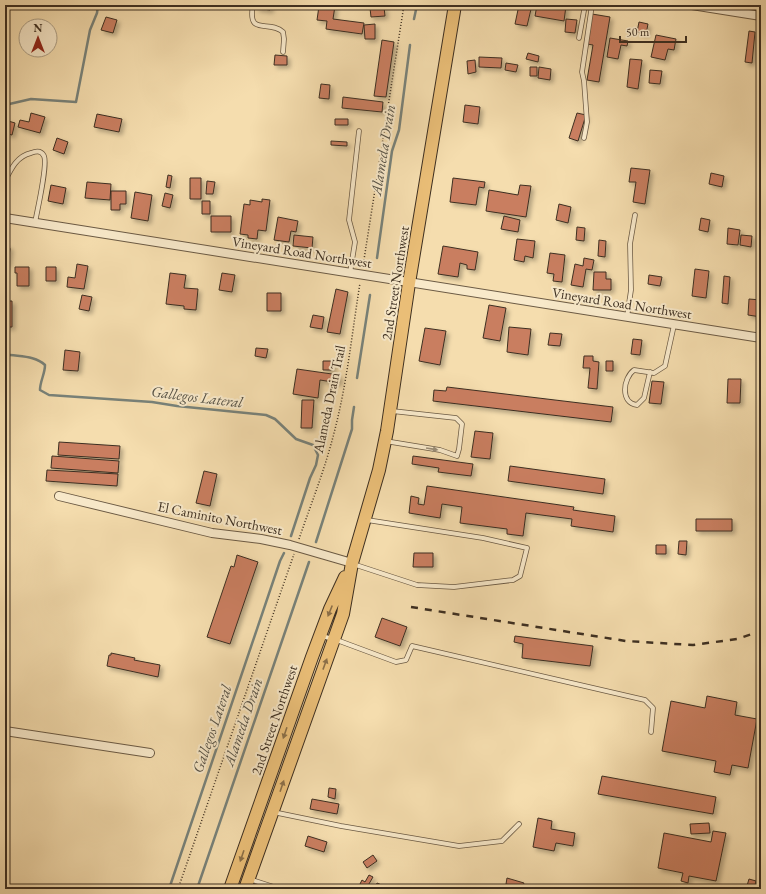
<svg xmlns="http://www.w3.org/2000/svg" width="766" height="894" viewBox="0 0 766 894" font-family="'EB Garamond',serif">
<style>
.lines{fill:none;stroke-linecap:round;stroke-linejoin:round}
.stream{stroke:#78827a;stroke-width:2.5}
.building{fill:#c97e61;stroke:#3d2f21;filter:url(#shadow)}
.lane-casing{stroke:#6b5a44;stroke-width:5.5}
.street-casing{stroke:#6b5a44;stroke-width:10}
.primary-casing{stroke:#3d2f21;stroke-width:14}
.path{stroke:#3d2f21;stroke-width:1.5;stroke-dasharray:1 2;stroke-linecap:butt}
.lane{stroke:#f8e9ca;stroke-width:4}
.street{stroke:#f8e9ca;stroke-width:8}
.primary{stroke:#eabe77;stroke-width:12}
.rail{stroke:#3d2f21;stroke-width:2.5;stroke-dasharray:7 7;stroke-linecap:butt}
.oneway{fill:#9a8c76}
.oneway2{fill:#8b6f48}
.labels{text-anchor:middle;stroke-width:4;stroke-linejoin:round;paint-order:stroke}
.street-label{font-size:14px;fill:#3d2f21;stroke:#f8e9ca}
.water-label{font-size:15px;font-style:italic;fill:#565246;stroke:#f8e9ca}
</style>
<defs>
<filter id="shadow"><feDropShadow dx="3" dy="3" stdDeviation="2" flood-color="#0004"/></filter>
</defs>
<rect width="100%" height="100%" fill="#f5ddae"/>
<filter id="stains"><feTurbulence type="fractalNoise" baseFrequency=".005" numOctaves="4"/><feColorMatrix values="0 0 0 0 .2 0 0 0 0 .09 0 0 0 0 .02 0 0 0 .5 -.17"/></filter>
<radialGradient id="worn" r=".72"><stop offset=".6" stop-color="#630" stop-opacity="0"/><stop offset="1" stop-color="#630" stop-opacity=".3"/></radialGradient>
<g class="lines">
<path class="stream" d="M414,19L417,5
M5,105L31,99L76,102L90,30L97,13L98,5
M377,258L392,151L399,130L410,45
M5,354C18,357 35,355 45,365C45,374 40,381 40,390L49,395L152,402L177,406L266,415L275,419L296,439L313,445L318,455L316,465L310,478L291,536
M357,378L370,295
M316,542L352,429V420L354,407
M169,889L280,561L284,553
M197,889L309,562"/>
</g>
<path class="building" d="M257,5H271L270,10L256,8Z
M519,5H532L527,26L515,24Z
M537,5L566,6L564,21L535,16Z
M319,6L329,8V6H335L333,19L364,23L362,34L326,29L327,21L317,20Z
M384,7L385,16L371,17L370,8Z
M592,14L610,17L599,82L587,80L593,45L587,44Z
M106,17L117,20L113,33L101,30Z
M566,19L577,20L575,33L565,32Z
M639,22L648,24L646,34L637,32Z
M375,24V39H365L364,25Z
M749,31L755,32L752,63L745,62Z
M656,35L676,39L674,50L668,49L665,60L651,57Z
M610,38L628,41L627,46L621,45L618,59L607,57Z
M382,40L394,42L386,97L374,96Z
M528,53L539,56L538,62L526,59Z
M275,55L287,56V65H274Z
M479,57L502,58L501,68L479,67Z
M630,59L642,60L638,89L627,87Z
M475,60L476,72L468,74L467,61Z
M506,63L518,65L516,72L505,70Z
M530,67H537V76H530Z
M539,67L551,69L550,80L538,78Z
M650,70L662,71L660,84L649,83Z
M321,84L330,85L329,99L319,98Z
M343,97L383,102L382,112L342,108Z
M465,105L480,107L478,124L463,122Z
M31,113L45,117L40,133L18,127L20,120L29,122Z
M577,113L586,115L578,141L569,138Z
M97,114L122,119L119,132L94,127Z
M335,119H348V125H335Z
M5,120L15,123L12,135L5,133Z
M57,138L68,142L64,154L53,150Z
M331,141L347,142V146L331,145Z
M631,168L650,170L645,204L633,202L636,182H629Z
M711,173L724,176L722,187L709,184Z
M168,175L172,176L170,188L166,187Z
M190,178H201V199H190Z
M453,178L485,182L484,188L479,187L476,205L450,202Z
M207,181L215,182L213,194H206Z
M87,182L111,184L110,200L85,198Z
M51,185L66,188L63,204L48,201Z
M520,185L531,186L526,217L486,211L489,190L518,195Z
M111,191H126V204H120V210H111Z
M135,192L152,195L148,221L131,218Z
M165,193L173,195L170,208L162,206Z
M262,199L270,200L266,231L258,230L257,239L248,238V235L240,234L244,204L250,205V200L262,202Z
M202,201H210V214H202Z
M559,204L571,207L568,223L556,220Z
M211,216H231V232H211Z
M504,216L520,220L518,232L501,229Z
M278,217L298,221L296,232L291,231L289,242L274,240Z
M701,218L710,220L708,232L699,230Z
M577,227L585,228L584,241L576,240Z
M728,228L740,230L738,245L727,244Z
M294,235L313,237L312,248L293,246Z
M741,235L752,236L751,247L740,245Z
M517,239L535,241L533,258L525,256L524,262L514,260Z
M599,240L606,241L605,257L598,256Z
M5,246H9L10,249L8,264L6,263L5,271Z
M443,246L478,252L475,270L467,269V265L460,263L458,277L438,274Z
M550,253L565,255L562,282L553,281L554,274L547,273Z
M584,258L594,260L592,270L586,269L583,287L571,285L575,264L583,266Z
M77,264L88,266L84,289L67,287L68,277L75,278Z
M15,267H29V286H17V273H15Z
M46,267H56V281H46Z
M695,269L709,271L706,298L692,296Z
M594,272H606V279H611V290H593Z
M170,273L186,275L184,288L198,289L196,310L184,309V306L166,304Z
M222,273L235,275L232,292L219,290Z
M649,275L662,277L660,286L648,284Z
M724,276L730,277L728,304L722,303Z
M336,289L348,292L340,334L327,332Z
M267,293H281V311H267Z
M82,295L92,297L89,311L79,309Z
M749,299L761,300V317L748,315Z
M5,301H12V327H5Z
M489,305L506,308L500,341L483,338Z
M313,315L324,317L322,329L310,327Z
M509,327L531,329L528,355L507,352Z
M425,328L446,331L440,365L419,361Z
M550,333L562,334L560,346L548,345Z
M633,339L642,340L640,355L631,354Z
M256,348L268,349L266,358L255,356Z
M65,350L80,352L78,371L63,370Z
M584,356H593V361L599,362L597,389L588,388L590,368H583Z
M323,361H333V370H323Z
M606,361H613V371H606Z
M297,369L339,375V383L320,380L318,398L293,394Z
M728,379H741L740,403H727Z
M652,381L664,382L661,404L649,403Z
M447,387L613,407L611,422L433,401L434,390L446,391Z
M302,400H314L312,428H301Z
M475,431L493,433L490,459L471,457Z
M59,442L120,446L119,459L58,455Z
M52,456L119,461L118,473L51,468Z
M413,456L473,464L471,476L438,472L439,468L412,464Z
M510,466L605,479L603,494L508,481Z
M47,470L118,474L117,486L46,481Z
M204,471L217,474L210,506L196,503Z
M427,486L574,507L573,510L615,516L613,532L571,526L572,519L526,513L523,536L507,534V529L460,523L462,507L442,504L440,518L409,513L411,496L419,498L418,504L424,505Z
M696,519H732V531H696Z
M679,541H687L686,555L678,554Z
M656,545H666V554H656Z
M414,553H433V567H413Z
M237,555L258,562L230,644L207,637L231,566L234,567Z
M382,618L407,627L400,646L375,637Z
M515,636L593,646L590,666L522,658L523,644L514,642Z
M111,653L135,658L134,660L160,665L158,677L107,666L109,655H111Z
M707,696L737,702L735,715L757,719L748,768L732,765L730,775L714,772L716,761L662,751L671,701L705,708Z
M602,776L716,797L713,814L598,794Z
M329,788L336,789L335,799L328,797Z
M312,799L339,804L337,814L310,809Z
M538,818L552,821L551,829L575,833L573,846L556,843L554,851L533,847Z
M709,823L710,833L691,834L690,824Z
M713,831L726,833L716,881L689,876L688,883L681,881L683,873L658,868L664,833L711,842Z
M308,836L327,842L324,852L305,846Z
M373,855L377,861L367,868L363,862Z
M369,875L373,877L366,889L359,886L362,880L365,882Z
M507,878L524,883L522,888L506,884Z
M749,879L756,881L754,889H746Z
M377,883L391,889L375,888Z
M647,885L669,889H646Z"/>
<g class="lines">
<g class="lane-casing">
<path id="lane" d="M253,5C247,37 269,19 283,32L284,39L283,52
M579,38L585,5
M584,138L587,122L584,81L582,72L592,5
M5,181C11,169 17,156 31,153C36,151 41,150 44,156C48,165 37,211 35,223
M350,273L355,242L349,220L359,131
M627,317L631,290L630,244L635,215
M650,372L644,398L637,405C620,403 623,378 634,370L654,373L665,366L674,325
M385,441L440,450L457,456L459,449L462,424L456,418L392,411
M353,564L417,585L454,587L513,580L520,576L527,548L483,538L367,520
M321,636L334,639L396,662L406,660L412,646L645,700L653,708L651,732
M273,812L341,826L459,846L502,841L519,824
M249,879L280,889"/>
</g>
<g class="street-casing">
<path id="street" d="M692,5L761,16
M5,218L761,338
M59,496L212,533L261,539L290,545L352,563
M5,731L150,753"/>
</g>
<g class="primary-casing">
<path id="primary" d="M230,889L312,657L330,609L345,577
M245,889L343,614L352,563L379,470L387,431L409,283L455,5"/>
</g>
<path class="path" d="M363,266L404,5
M299,539C311,504 325,469 334,433C347,384 352,333 360,283
M178,889L294,554"/>
<use href="#lane" class="lane"/>
<use href="#street" class="street"/>
<use href="#primary" class="primary"/>
<path class="rail" d="M411,607L626,641L693,645L737,639L761,631"/>
</g>
<defs><path id="oneway-solid" d="M-6-.8H1V-3.2L6.5 0L1 3.2V.8H-6Z"/></defs>
<use class="oneway" href="#oneway-solid" transform="translate(432 449) rotate(9)"/>
<g class="oneway2">
<use href="#oneway-solid" transform="translate(330 611) rotate(112)"/>
<use href="#oneway-solid" transform="translate(325 664) rotate(-70)"/>
<use href="#oneway-solid" transform="translate(285 733) rotate(109)"/>
<use href="#oneway-solid" transform="translate(282 786) rotate(-71)"/>
<use href="#oneway-solid" transform="translate(242 856) rotate(109)"/>
</g>
<g class="labels">
<g class="street-label">
<text transform="translate(302 252) rotate(9)" y="5">Vineyard Road Northwest</text>
<text transform="translate(395 283) rotate(-81)" y="5">2nd Street Northwest</text>
<text transform="translate(622 303) rotate(9)" y="5">Vineyard Road Northwest</text>
<text transform="translate(329 399) rotate(-78)" y="5">Alameda Drain Trail</text>
<text transform="translate(220 518) rotate(11)" y="5">El Caminito Northwest</text>
<text transform="translate(274 720) rotate(-71)" y="5">2nd Street Northwest</text>
</g>
<g class="water-label">
<text transform="translate(383 150) rotate(-81)" y="5">Alameda Drain</text>
<text transform="translate(197 397) rotate(7)" y="5">Gallegos Lateral</text>
<text transform="translate(243 722) rotate(-71)" y="5">Alameda Drain</text>
<text transform="translate(212 729) rotate(-71)" y="5">Gallegos Lateral</text>
</g>
</g>
<rect width="766" height="894" fill="none" stroke="#f5ddae" stroke-width="20"/>
<rect x="6" y="6" width="754" height="882" fill="none" stroke="#3d2f21" stroke-width="2"/>
<rect x="10" y="10" width="746" height="874" fill="none" stroke="#3d2f21"/>
<g transform="translate(38 38)"><circle r="19" fill="#f8e9ca" stroke="#ad9f86"/>
<path d="M0-3L7 15L0 10L-7 15Z" fill="#8f2418"/>
<text y="-6" font-size="11" font-weight="bold" text-anchor="middle" fill="#3d2f21">N</text>
</g>
<path d="M620 36v6h66v-6" fill="none" stroke="#3d2f21" stroke-width="2"/>
<text x="626" y="36" font-size="12" fill="#3d2f21" stroke="#f8e9ca" stroke-width="3" paint-order="stroke">50 m</text>
<rect width="100%" height="100%" filter="url(#stains)"/>
<rect width="100%" height="100%" fill="url(#worn)"/>
</svg>
